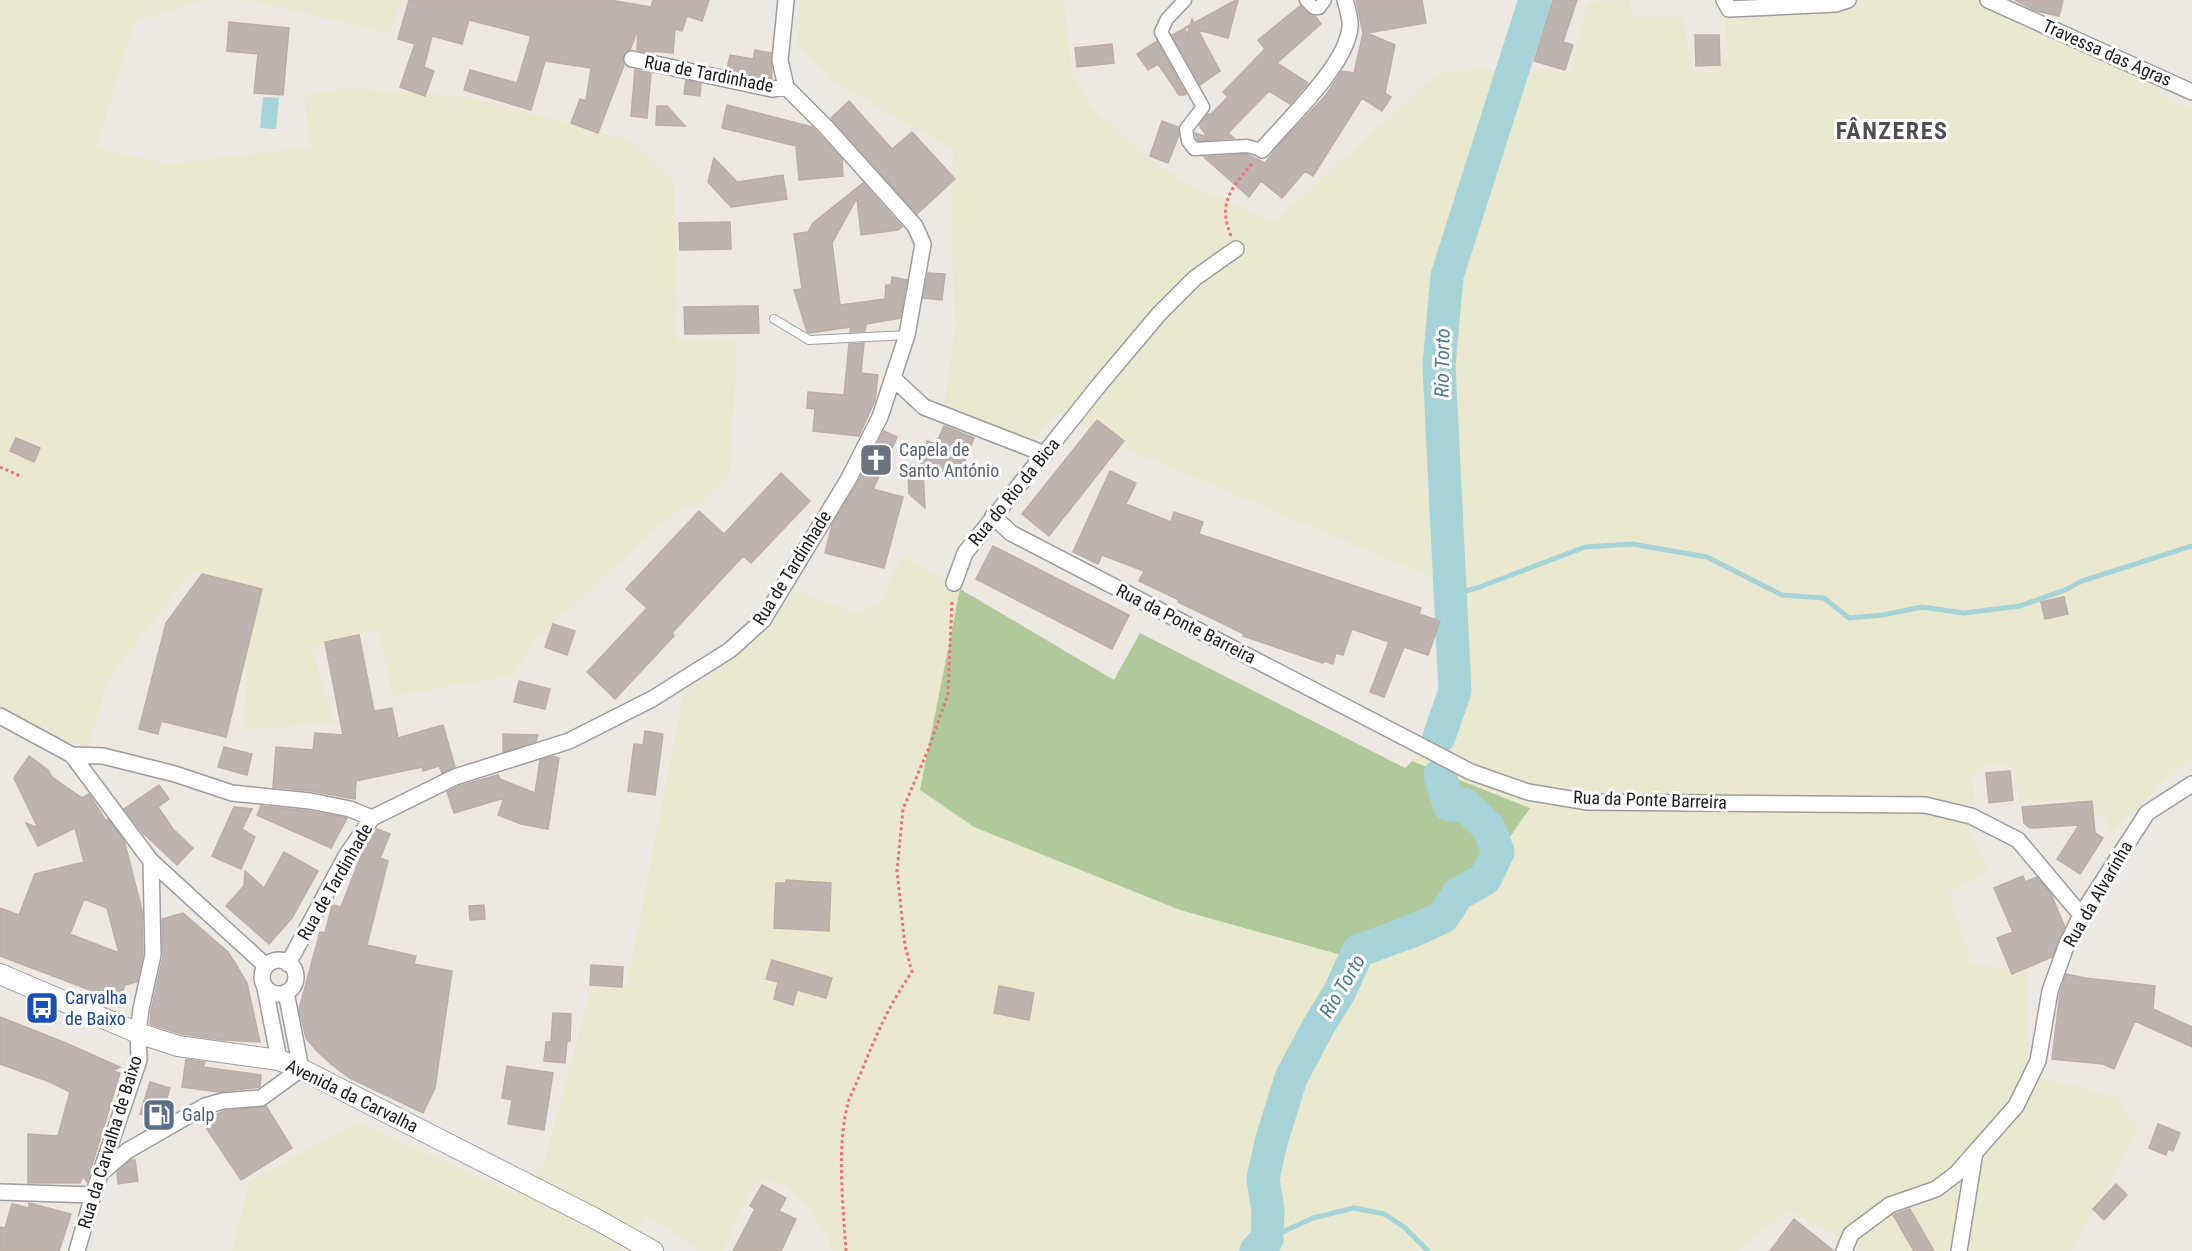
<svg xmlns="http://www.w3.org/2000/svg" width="2192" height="1251" viewBox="0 0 2192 1251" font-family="'Roboto Condensed',sans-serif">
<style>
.farmland{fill:#eae8cf}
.forest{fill:#afc99a}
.water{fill:#a6d3d7}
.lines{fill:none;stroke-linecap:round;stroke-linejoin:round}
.stream{stroke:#a6d3d7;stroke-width:5}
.river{stroke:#a6d3d7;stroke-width:33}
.building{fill:#bdb3af;stroke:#bdada6;stroke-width:1.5;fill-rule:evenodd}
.service-casing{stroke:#9d9d9d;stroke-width:10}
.pedestrian-casing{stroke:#9d9d9d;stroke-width:15}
.minor-casing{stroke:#9d9d9d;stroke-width:18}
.tertiary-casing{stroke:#9d9d9d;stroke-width:22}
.path{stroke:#ee7277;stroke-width:3;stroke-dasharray:3 3;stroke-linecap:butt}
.service{stroke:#fff;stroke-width:8}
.pedestrian{stroke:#fff;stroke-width:12}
.minor{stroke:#fff;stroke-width:15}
.tertiary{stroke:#fff;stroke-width:20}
.labels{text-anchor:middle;stroke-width:6;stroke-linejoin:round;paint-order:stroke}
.street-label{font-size:18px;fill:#1c1c1c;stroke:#fff}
.worship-label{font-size:18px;fill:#5b616d;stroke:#fff;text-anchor:start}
.transit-label{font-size:18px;fill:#164399;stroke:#fff;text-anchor:start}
.service-label{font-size:18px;fill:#4e5e75;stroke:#fff;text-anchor:start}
.water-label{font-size:20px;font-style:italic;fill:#4b7a94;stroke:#fff}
.district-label{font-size:24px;font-weight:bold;letter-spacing:1.5px;fill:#4f4f4f;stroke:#fff}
</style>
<rect width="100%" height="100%" fill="#ede8e2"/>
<path class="farmland" d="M0,0H204L135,21L96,148L167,164L310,147L304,96L349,88L468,97L630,140L674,182L677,342L737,341L730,475L701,503L675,512L535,640L513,675L393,696L378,629L312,648L334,723L245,729L246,661L252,587L192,571L108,679L88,749L19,717L0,706Z
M249,0H402L390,33Z
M800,0H1064L1072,74L1090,105L1146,157L1185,183L1274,222L1440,71L1509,70L1539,73L1540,68L1570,74L1587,2L1630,0L1631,17H1682L1693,72L1712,70L1728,57L1723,0H1982L2151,81L2169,102L2192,109V759L2178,768L2111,834L2104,813L2098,817L2068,799L2019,802L2015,770L2005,764L1983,766L1972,776L1975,802L1969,801L1970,835L1989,872L1948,893L1972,964L2028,972V1074L2116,1097L2139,1129L2071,1251H1857L1843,1238L1788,1210L1737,1251H832L829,1240L809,1209L785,1186L767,1180L754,1183L723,1251H699L647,1214L617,1251H232L249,1182L358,1122L515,1194L543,1166L591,989L627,985L683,696L768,628L797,590L855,614L880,602L902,555L960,589L921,790L974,827L1180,910L1345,955L1348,949L1394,939L1494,860L1530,809L1412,761L1453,719L1460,698L1462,679L1457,588L1113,443L1059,412L1028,446L943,413L955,329L951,198L954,150L829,79L797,43Z"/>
<path class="forest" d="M960,589L1114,680L1140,633L1405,768L1412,761L1530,808L1494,860L1394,939L1349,949L1345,956L1180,910L974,827L920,790Z"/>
<path class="water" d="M263,97L279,98L276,129L260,128Z"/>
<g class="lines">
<path class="stream" d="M1450,595L1477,588L1585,547L1632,544L1707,557L1782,595L1824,598L1849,618L1883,615L1922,607L1964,613L2020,606L2065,590L2082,581L2192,546
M1267,1239L1313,1218L1354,1208L1384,1214L1404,1227L1428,1251"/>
<path class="river" d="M1439,737L1455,691L1439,365L1447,276L1535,0
M1256,1251L1267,1239L1268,1210L1263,1179L1271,1142L1291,1078L1318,1027L1340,991L1358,951L1415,930L1443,917L1458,894L1485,879L1498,852L1489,828L1464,804L1449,805L1440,775"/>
</g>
<path class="building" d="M409,0H609L651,7L653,0H709L702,21L687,16L682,31L675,29L673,53L653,51V54L637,50L638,29L630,50L623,56L624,65L598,133L571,123L580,99L586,101L591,68L545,61L531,110L464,90L470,70L517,83L531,36L469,20L462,44L432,36L424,67L434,71L425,96L400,87L415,44L398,39Z
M1236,0H1238L1228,38L1198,30L1220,71L1200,85L1172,35L1185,28L1187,36L1189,28L1186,27L1190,25L1192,19L1194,23Z
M1356,0H1422L1426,23L1367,33L1395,45L1385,93L1391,97L1382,111L1362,98L1313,176L1305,171L1282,198L1261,181L1249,197L1204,157L1246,154L1265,163L1280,144L1326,95L1342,71L1354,73L1363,33Z
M1553,0H1577L1563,42L1573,45L1565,70L1534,61Z
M2015,0H2063L2059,16L2036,11Z
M1300,6L1309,14L1315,16L1321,24L1277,63L1308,83L1290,104L1269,91L1228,133L1234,138L1198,141L1195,133L1207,137L1199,125L1208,114H1211L1228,97L1223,92L1265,49L1258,40Z
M229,22L289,28L283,95L254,93L258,54L227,51Z
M1695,35H1719L1720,65L1696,66Z
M1157,41L1186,94L1185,95H1179L1158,64L1148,70L1137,54Z
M1112,44L1114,63L1077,67L1075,48Z
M755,50L771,53L772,79L727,69L730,55L753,59Z
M635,70L651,73L647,118L631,116Z
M686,80L701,84L700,96L684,94Z
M849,101L892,149L912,132L955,179L917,214L831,118Z
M727,105L812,127L842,159L843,176L799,180L796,146L722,128Z
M657,106H667L685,126L656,125Z
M1162,121L1178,127L1179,135L1168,163L1150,156Z
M714,158L737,182L783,175L787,199L731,207L708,182Z
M863,183L902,227L898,230L861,235L857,198L832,243L840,305L885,299L886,285H891L892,277L907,280L900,318L866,324L865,331L850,332L851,327L810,333L807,332L794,290L802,289L794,234L808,232L813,223Z
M730,222L731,249L680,250L679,223Z
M928,273L945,274L942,300L923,298Z
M758,306L759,333L685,334L684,307Z
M864,343L861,373L878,375L875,400L859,436L813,431L815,409L807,408L808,392L844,395L849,344Z
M1097,420L1124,441L1049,536L1022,514Z
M944,426L974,438L958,478L919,462L927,441L936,444Z
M884,431L897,437L873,489L903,497L884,568L825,553L832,525L857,484Z
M16,438L40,448L34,462L10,451Z
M923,470L925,508L909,494L908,471Z
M1110,471L1136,483L1126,504L1171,522L1174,512L1203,522L1199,534L1421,608L1419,614L1440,621L1428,655L1404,647L1384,697L1370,692L1389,642L1352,629L1343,655L1336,653L1333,664L1324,661L1323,663L1243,636L1244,634L1178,602L1179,600L1139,581L1144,571L1102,555L1098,564L1073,552Z
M781,473L810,501L751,563L743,556L672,633L674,636L615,699L587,672L647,608L626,589L699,511L724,534Z
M993,546L1129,615L1112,649L976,579Z
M202,574L262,589L226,737L161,721L158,734L139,729L166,623Z
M2064,597L2068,614L2045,619L2041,602Z
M553,624L575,631L567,655L545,647Z
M359,635L374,711L392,708L398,738L443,725L455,767L442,773L439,766L423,771L422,767L356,781L355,799L311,791L273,787L276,747L313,750L315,733L343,735L325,642Z
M519,681L550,689L545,709L514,702Z
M645,731L663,734L655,795L628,791L634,744L643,745Z
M503,734L538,735L536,741L503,752Z
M224,747L252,754L247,775L218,767Z
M29,756L48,770L52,777L82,798L89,794L106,821L108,819L124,840L142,910L143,954L137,982L125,985L119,1001L0,956V908L19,915L35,874L84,862L75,828L38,846L26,823L38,828L14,778ZM84,899L107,908L119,953L70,934Z
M553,756L559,758L548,829L521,824L498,815L504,798L454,813L447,792L459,786L498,775L500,779L535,793L540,760Z
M2010,771L2013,800L1989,803L1986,773Z
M159,785L169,799L158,807L173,829L193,848L177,865L143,833L124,809Z
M2092,801L2095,833L2103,838L2080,874L2057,859L2079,825L2030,828L2024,823L2022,807Z
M261,806L309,811L347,818L331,848L257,815Z
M234,807L252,809L242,829L255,837L241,869L212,856Z
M377,829L390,834L380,858L388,861L367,945L416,956L414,964L452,971L435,1088L423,1113L350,1078L332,1065L316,1050L306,1038L299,1009L320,932L325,933L332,905L341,907L365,845Z
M284,852L318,871L292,918L269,944L226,906L244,886L245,871L264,888Z
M2023,876L2025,882L2037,877L2051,894L2065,927L2052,957L2012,974L1997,938L2013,932L1994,888Z
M786,880L831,883L829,931L774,928L776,883H786Z
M484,905L485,919L470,920L469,906Z
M183,913L228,952L235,963L247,983L260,1042L222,1040L181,1034L150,1024L151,1011L163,957L162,919Z
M772,960L832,978L826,998L797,990L793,1005L774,999L778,982L766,979Z
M591,965L623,967L622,987L590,985Z
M2066,974L2085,978L2155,986L2153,1009L2192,1027V1047L2135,1021L2114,1069L2103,1064L2052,1059L2060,993Z
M999,986L1034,993L1029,1020L994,1013Z
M553,1013L571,1014L570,1041H567L565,1063L544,1061L546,1042H551Z
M0,1017L66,1043L120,1067L113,1071L120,1073L87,1182L83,1176L80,1183H28V1134L58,1136L70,1092L50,1082L0,1064Z
M186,1059L205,1062L203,1067L261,1075L260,1087L219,1092L182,1087Z
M507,1066L553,1073L544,1130L508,1124L512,1100L502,1098Z
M150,1082L170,1088L160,1121L140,1114Z
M266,1106L292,1148L241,1180L201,1120L225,1111Z
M2158,1124L2180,1133L2173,1151L2168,1149L2166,1155L2149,1148Z
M131,1160H135L138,1181L118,1184L117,1172Z
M2116,1184L2127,1195L2104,1220L2093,1209Z
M762,1185L786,1198L779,1211L796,1219L781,1251H733L755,1209L750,1206Z
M29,1203L71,1214L59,1251H0V1227L5,1228L12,1204L29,1208Z
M1910,1209L1934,1251H1914L1893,1215Z
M1794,1219L1834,1251H1770Z"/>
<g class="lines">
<g class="service-casing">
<path id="service" d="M774,319L809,340L907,335"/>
</g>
<g class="pedestrian-casing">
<path id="pedestrian" d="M1185,0L1167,19L1161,32L1203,107L1186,129L1188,141L1194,149L1247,146L1262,150
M1306,0L1314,8H1319L1325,0"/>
</g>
<g class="minor-casing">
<path id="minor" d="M1724,0L1729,9L1836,4L1848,0
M1988,0L2192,92
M632,59L772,89L786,87
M1262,150C1287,120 1347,65 1350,27C1351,19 1347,8 1345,0
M894,379L924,407L1045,454
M993,516L1011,533L1471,772L1528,792L1588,802L1925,805L1971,816L2018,840L2081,915
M954,583L965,553L1100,384L1159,314L1195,278L1236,249
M0,716L72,755L151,861L266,966
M72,755L103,756L175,774L232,793L310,801L350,809L372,818
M262 977a17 17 0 1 1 34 0a17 17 0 1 1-34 0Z
M288,964L346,856L372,818L455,777L569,741L652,699L730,650L763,620L848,480L880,417L907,335L923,244L915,226L826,127L786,87L780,60L786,0
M265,988L279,1060
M101,1173L127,1151L205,1106L223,1101L261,1098L301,1069L286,992
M0,1192L93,1195
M77,1251L93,1195L139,1060L138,1033L141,1009L153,955L151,861
M1844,1251L1851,1234L1890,1205L1936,1189L1956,1174L2016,1106L2038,1061L2050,991L2065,949L2081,915L2147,813L2192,784
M1959,1251L1975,1152"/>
</g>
<g class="tertiary-casing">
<path id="tertiary" d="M0,974L138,1033L178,1046L279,1060L301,1069L596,1219L653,1251"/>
</g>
<path class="path" d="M1231,236C1217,201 1232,189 1253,162
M0,467L20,476
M846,1251C843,1206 836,1142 849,1100C853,1090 858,1080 862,1070C877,1033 889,1005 912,972L905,946L897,871L903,809L928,750L948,694L952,600"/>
<use href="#service" class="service"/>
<use href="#pedestrian" class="pedestrian"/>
<use href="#minor" class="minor"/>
<use href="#tertiary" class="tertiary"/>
</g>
<defs>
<g id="church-square" transform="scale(1.725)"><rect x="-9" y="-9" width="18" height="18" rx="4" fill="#6b7280" stroke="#fff"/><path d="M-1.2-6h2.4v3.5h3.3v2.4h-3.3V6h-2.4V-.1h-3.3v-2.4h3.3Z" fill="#fff"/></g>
<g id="bus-square" transform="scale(1.725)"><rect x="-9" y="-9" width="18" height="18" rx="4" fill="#1a4fb4" stroke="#fff"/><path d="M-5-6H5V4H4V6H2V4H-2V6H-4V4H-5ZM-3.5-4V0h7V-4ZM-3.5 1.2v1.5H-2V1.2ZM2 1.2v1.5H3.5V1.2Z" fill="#fff"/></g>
<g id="fuel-square" transform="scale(1.725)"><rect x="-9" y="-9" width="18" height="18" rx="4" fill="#5c6f8a" stroke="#fff"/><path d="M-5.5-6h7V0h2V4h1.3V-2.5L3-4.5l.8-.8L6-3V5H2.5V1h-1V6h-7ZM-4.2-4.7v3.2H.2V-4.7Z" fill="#fff"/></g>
</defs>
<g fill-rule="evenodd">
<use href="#church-square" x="876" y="460"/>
<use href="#bus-square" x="42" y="1008"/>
<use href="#fuel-square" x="159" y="1115"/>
</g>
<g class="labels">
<g class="street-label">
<text transform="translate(2107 53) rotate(24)" y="6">Travessa das Agras</text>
<text transform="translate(709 74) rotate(11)" y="6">Rua de Tardinhade</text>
<text transform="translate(1014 492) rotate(-51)" y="6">Rua do Rio da Bica</text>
<text transform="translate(792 568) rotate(-58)" y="6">Rua de Tardinhade</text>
<text transform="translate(1186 624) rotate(27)" y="6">Rua da Ponte Barreira</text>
<text transform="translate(1650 800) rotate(2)" y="6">Rua da Ponte Barreira</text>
<text transform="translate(335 882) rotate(-60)" y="6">Rua de Tardinhade</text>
<text transform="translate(2098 894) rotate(-60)" y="6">Rua da Alvarinha</text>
<text transform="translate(352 1096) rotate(26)" y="6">Avenida da Carvalha</text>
<text transform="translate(110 1142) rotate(-73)" y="6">Rua da Carvalha de Baixo</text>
</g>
<g class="worship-label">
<text x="899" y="456">Capela de<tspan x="899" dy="21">Santo António</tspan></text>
</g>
<g class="transit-label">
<text x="65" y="1004">Carvalha<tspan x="65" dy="21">de Baixo</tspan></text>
</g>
<g class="service-label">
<text x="182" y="1121">Galp</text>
</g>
<g class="water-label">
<text transform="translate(1442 363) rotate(-89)" y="7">Rio Torto</text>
<text transform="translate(1342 986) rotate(-59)" y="7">Rio Torto</text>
</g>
<g class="district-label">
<text x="1892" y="139">FÂNZERES</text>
</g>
</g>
</svg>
